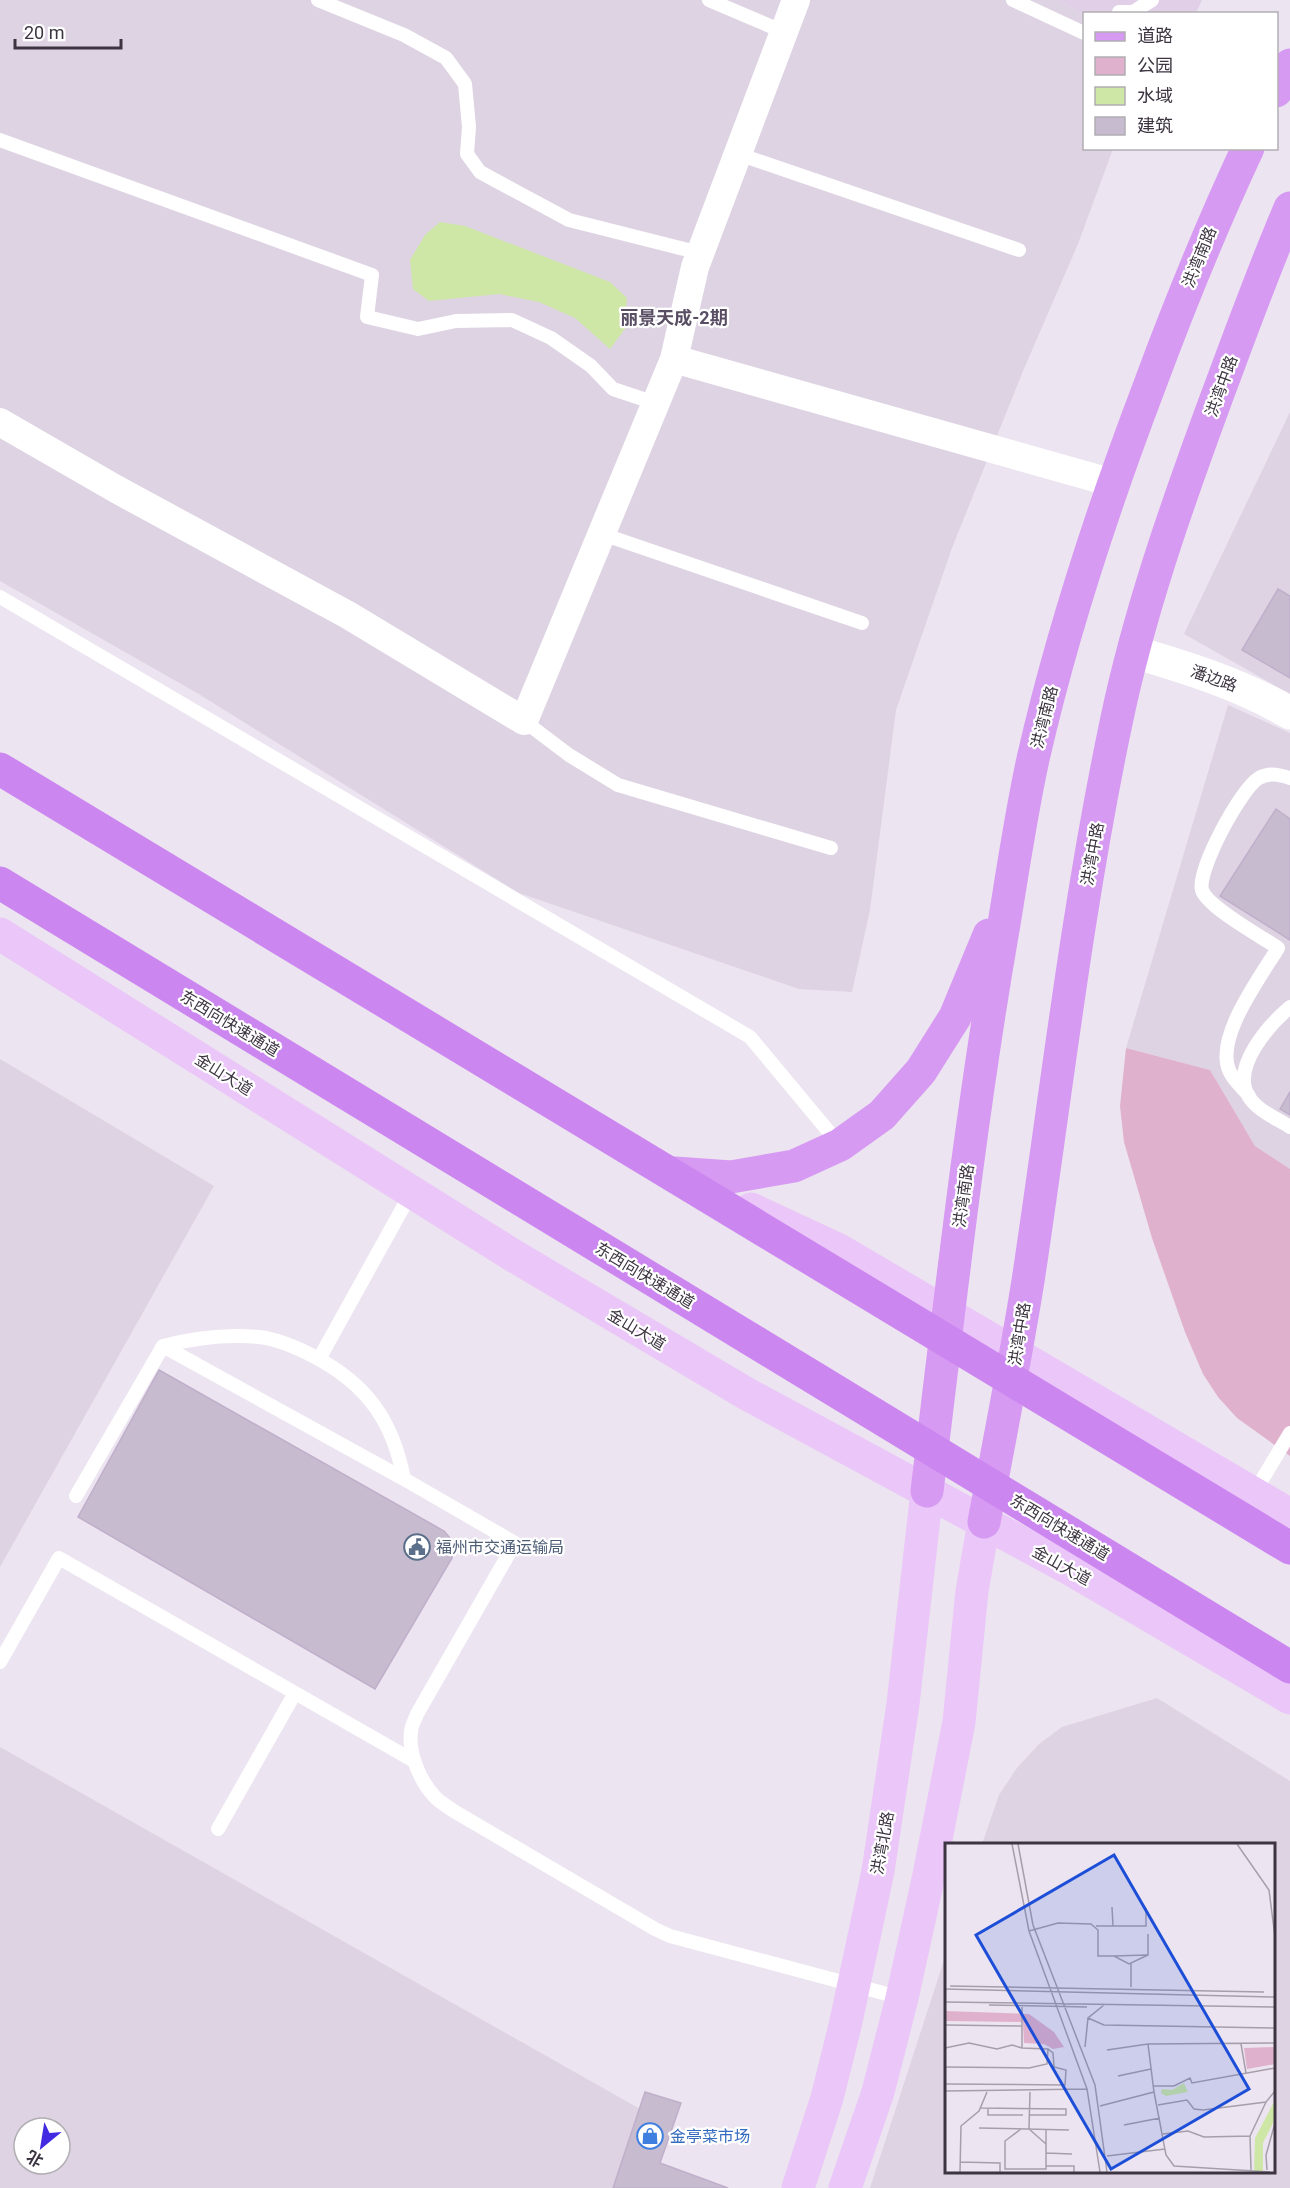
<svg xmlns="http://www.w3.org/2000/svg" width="1290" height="2188" viewBox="0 0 1290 2188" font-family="Roboto,'Noto Sans SC',sans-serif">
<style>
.residential{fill:#ded3e3;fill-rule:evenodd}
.education{fill:#e0cfe7}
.green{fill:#e0b1cc}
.water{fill:#cee7a6}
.building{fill:#c7bbd0;stroke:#bfafca;stroke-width:1.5}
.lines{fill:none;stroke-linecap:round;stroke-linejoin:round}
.service{stroke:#fff;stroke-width:14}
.minor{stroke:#fff;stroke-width:28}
.tertiary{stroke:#fff;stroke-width:33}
.secondary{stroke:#ebc6f8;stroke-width:33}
.primary{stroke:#d79af2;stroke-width:33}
.trunk{stroke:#cc86f0;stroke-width:33}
.labels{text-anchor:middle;stroke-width:4.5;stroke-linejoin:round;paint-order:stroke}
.street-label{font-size:16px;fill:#3c3541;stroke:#fff}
.service-label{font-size:16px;fill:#4e5e75;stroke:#fff;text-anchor:start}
.shop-label{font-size:16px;fill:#366cbe;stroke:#fff;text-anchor:start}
.neighbourhood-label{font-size:18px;font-weight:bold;fill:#594d63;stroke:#fff}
.inset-road{fill:none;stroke:#a69eaa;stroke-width:1.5}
.view{fill:#1d4ed8;fill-opacity:0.15;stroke:#1d4ed8;stroke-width:3}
.inset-edge{fill:none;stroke:#3c3541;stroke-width:3}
</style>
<rect width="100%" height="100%" fill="#ece4f0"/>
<path class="residential" d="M0,0H1058L1084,15V148L1113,149L1078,244L1023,371L952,548L896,710L870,910L852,992L799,989L519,893L197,693L0,581Z
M1290,412V694L1184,634Z
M1228,705L1290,733V1169L1255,1146L1210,1070L1126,1048Z
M0,1059L214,1186L0,1567Z
M1157,1698L1290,1781V2188H870L946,1954V2172H1274V1844H982L999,1795L1017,1768L1039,1744L1062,1727Z
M0,1747L640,2109L613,2188H0ZM24,2128H60V2164H24Z"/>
<path class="education" d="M1058,0H1202L1196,13L1084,15Z"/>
<path class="green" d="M1126,1048L1210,1070L1255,1146L1290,1169V1456L1237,1418L1218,1397L1203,1374L1185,1332L1152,1238L1124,1142L1120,1106Z"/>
<path class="water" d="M440,222L465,226L610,282L627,298L625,316L630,322L610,349L575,318L539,302L499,294L429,301L413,289L410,260L425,235Z"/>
<path class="building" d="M1278,589L1290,596V678L1242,650Z
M1276,809L1290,819V940L1220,896Z
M1290,1092V1115L1280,1109Z
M159,1370L444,1531L451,1539L453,1548L452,1558L375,1689L78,1517Z
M645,2092L681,2103L660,2163L728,2188H613Z"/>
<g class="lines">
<path class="service" d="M318,0L404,35L446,58L465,84L469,127L467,154L480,172L569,220L700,253
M709,0L784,32
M1013,0L1084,33
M1119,12H1133L1152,0
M0,140L372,275L367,317L418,329L456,321L512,320L551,338L591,366L613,389L655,403
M738,154L1019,250
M602,534L862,623
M0,597L750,1037L839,1144
M524,721L569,755L618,785L831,848
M1290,1007C1269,1025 1230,1068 1249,1097C1258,1111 1276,1118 1290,1127
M1249,1096C1243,1088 1232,1079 1229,1070C1215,1037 1261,976 1278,948C1262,937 1207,907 1202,890C1197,870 1241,788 1259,778C1269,772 1280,775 1290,778
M163,1346L404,1479
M319,1359L411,1193
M1254,1493L1290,1433
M76,1496L163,1346C194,1338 227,1334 259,1337C279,1339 298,1348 315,1357C368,1385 393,1422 404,1479L515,1543L417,1714C415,1720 411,1726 411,1732C408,1754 421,1783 436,1798C441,1803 447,1806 452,1810L655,1929L670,1936L902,1998
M0,1662L59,1558L414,1761
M218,1829L295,1693"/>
<path class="minor" d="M796,0L695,267L674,359L1113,483
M0,422L116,489L348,615L524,721L674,359"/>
<path class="tertiary" d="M1134,652C1188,668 1240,684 1290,713"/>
<path class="secondary" d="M0,934L514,1256L747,1394L1072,1570L1290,1698
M751,1209L839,1250L1290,1515
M798,2188L827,2098L845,2026L878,1871L903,1704L927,1491
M845,2188L878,2092L902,1998L929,1875L959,1722L972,1591L984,1522"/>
<path class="primary" d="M1276,91L1290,65
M675,1173L731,1177L794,1166L840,1145L882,1115L921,1071L955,1017L989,935
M927,1491C950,1302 971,1112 1004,924C1013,869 1021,814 1033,759C1062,632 1103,508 1149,387C1179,306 1211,227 1248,148
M984,1522C999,1442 1015,1362 1028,1281C1056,1095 1077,908 1116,723C1139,612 1177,505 1216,399C1240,335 1263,271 1290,208"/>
<path class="trunk" d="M0,769L1290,1548
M0,883L1290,1667"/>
</g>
<defs>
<g id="civic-ring" transform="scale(1.35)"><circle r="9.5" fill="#fff" stroke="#5c6f8a" stroke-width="1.5"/><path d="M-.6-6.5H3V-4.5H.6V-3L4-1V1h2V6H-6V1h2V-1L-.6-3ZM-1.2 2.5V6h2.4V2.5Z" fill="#5c6f8a"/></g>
<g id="shop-ring" transform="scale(1.35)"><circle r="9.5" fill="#fff" stroke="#3f7fe0" stroke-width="1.5"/><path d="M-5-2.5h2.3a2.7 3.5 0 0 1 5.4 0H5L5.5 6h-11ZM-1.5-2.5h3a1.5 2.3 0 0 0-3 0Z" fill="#3f7fe0"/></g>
</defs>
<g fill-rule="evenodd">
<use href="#civic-ring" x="417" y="1547"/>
<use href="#shop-ring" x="650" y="2136"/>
</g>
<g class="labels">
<g class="street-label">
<text transform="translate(1199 257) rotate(-68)" y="6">洪湾南路</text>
<text transform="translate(1221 386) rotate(-70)" y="6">洪湾中路</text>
<text transform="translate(1214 678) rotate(20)" y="6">潘边路</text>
<text transform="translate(1044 717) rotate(-76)" y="6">洪湾南路</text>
<text transform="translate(1092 854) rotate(-80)" y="6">洪湾中路</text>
<text transform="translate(230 1023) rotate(31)" y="6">东西向快速通道</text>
<text transform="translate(224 1074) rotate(32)" y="6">金山大道</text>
<text transform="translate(963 1196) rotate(-82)" y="6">洪湾南路</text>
<text transform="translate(645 1275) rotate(31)" y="6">东西向快速通道</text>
<text transform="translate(637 1329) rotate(31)" y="6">金山大道</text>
<text transform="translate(1019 1334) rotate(-81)" y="6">洪湾中路</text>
<text transform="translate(1060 1527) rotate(31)" y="6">东西向快速通道</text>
<text transform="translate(1062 1565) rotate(29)" y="6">金山大道</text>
<text transform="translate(882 1843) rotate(-80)" y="6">洪湾北路</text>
</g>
<g class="service-label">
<text x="436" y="1553">福州市交通运输局</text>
</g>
<g class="shop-label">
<text x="670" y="2142">金亭菜市场</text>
</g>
<g class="neighbourhood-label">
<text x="674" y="324">丽景天成-2期</text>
</g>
</g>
<g transform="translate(945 1843)">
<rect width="330" height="330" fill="#ece4f0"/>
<path d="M0,168L84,171L109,189L119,204L108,206L99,201L79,200L78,179L0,178ZM330,204V221L302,226L299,205Z" fill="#e0b1cc"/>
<path d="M239,240L243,249L221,253L216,250L217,246L227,247ZM330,257V276L318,300V329H309L310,295Z" fill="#cee7a6"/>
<path class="inset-road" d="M67,1L84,88L142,246L155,329M73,1L88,82L150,242L162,329M292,1L324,47L330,94M167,64L168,83M151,83H201V65M84,88L113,80L146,81L153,87V113H169L184,121L203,112V91M169,113L202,112M186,120V144M5,143L319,149M0,146L330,154M0,159L330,164M44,162L142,164M143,175L159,182L330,185M0,182L77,183V164M296,201L301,230M140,204L143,175L159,162M0,205L24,200L52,206L67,202L77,205M162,207L203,201M0,224L84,225L102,221L103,206L77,205V183M173,233L206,226M0,241L120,242L121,227L109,224L108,210L103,206M209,243H229L245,235L247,240L330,225M0,248L142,246M85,249L84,286L101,301M209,249L203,201L330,200M213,262L242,257L249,266L258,267L321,259L330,248M155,263L209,249L221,312L229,323L325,329M36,265L121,266V272H84M43,265V272H78M179,282L215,275M34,285L124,287M76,286L60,298V326H101V287M218,291L243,288L259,294L305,293L321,259M305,293L306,327M101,310L127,311M162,313L220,306M15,319L55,320V329M101,323H129V329M322,327L321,312L330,280M15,329L16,283L34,268L42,249"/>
<path class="view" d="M169,12L304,246L166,326L31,92Z"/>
<rect width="330" height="330" class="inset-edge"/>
</g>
<rect x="1083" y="12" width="195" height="138" fill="#ffffff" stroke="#b1aeb3" stroke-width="1.5"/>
<rect x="1095" y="32" width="30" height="9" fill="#d79af2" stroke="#b1aeb3" stroke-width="1.5"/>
<text x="1137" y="42" font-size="18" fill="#3c3541">道路</text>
<rect x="1095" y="57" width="30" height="18" fill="#e0b1cc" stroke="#b1aeb3" stroke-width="1.5"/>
<text x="1137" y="72" font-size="18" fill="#3c3541">公园</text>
<rect x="1095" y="87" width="30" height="18" fill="#cee7a6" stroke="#b1aeb3" stroke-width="1.5"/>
<text x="1137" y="102" font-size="18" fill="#3c3541">水域</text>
<rect x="1095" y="117" width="30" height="18" fill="#c7bbd0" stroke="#b1aeb3" stroke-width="1.5"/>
<text x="1137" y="132" font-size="18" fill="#3c3541">建筑</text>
<g transform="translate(42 2146) rotate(210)"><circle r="28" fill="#ffffff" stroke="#b1aeb3" stroke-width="1.5"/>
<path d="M0-4.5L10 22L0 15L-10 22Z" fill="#412ae1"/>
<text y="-9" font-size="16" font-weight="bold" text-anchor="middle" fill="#3c3541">北</text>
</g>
<path d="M15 39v9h106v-9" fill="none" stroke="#3c3541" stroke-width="3"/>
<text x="24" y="39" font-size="18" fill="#3c3541" stroke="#ffffff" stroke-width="4.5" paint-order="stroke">20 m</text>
</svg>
